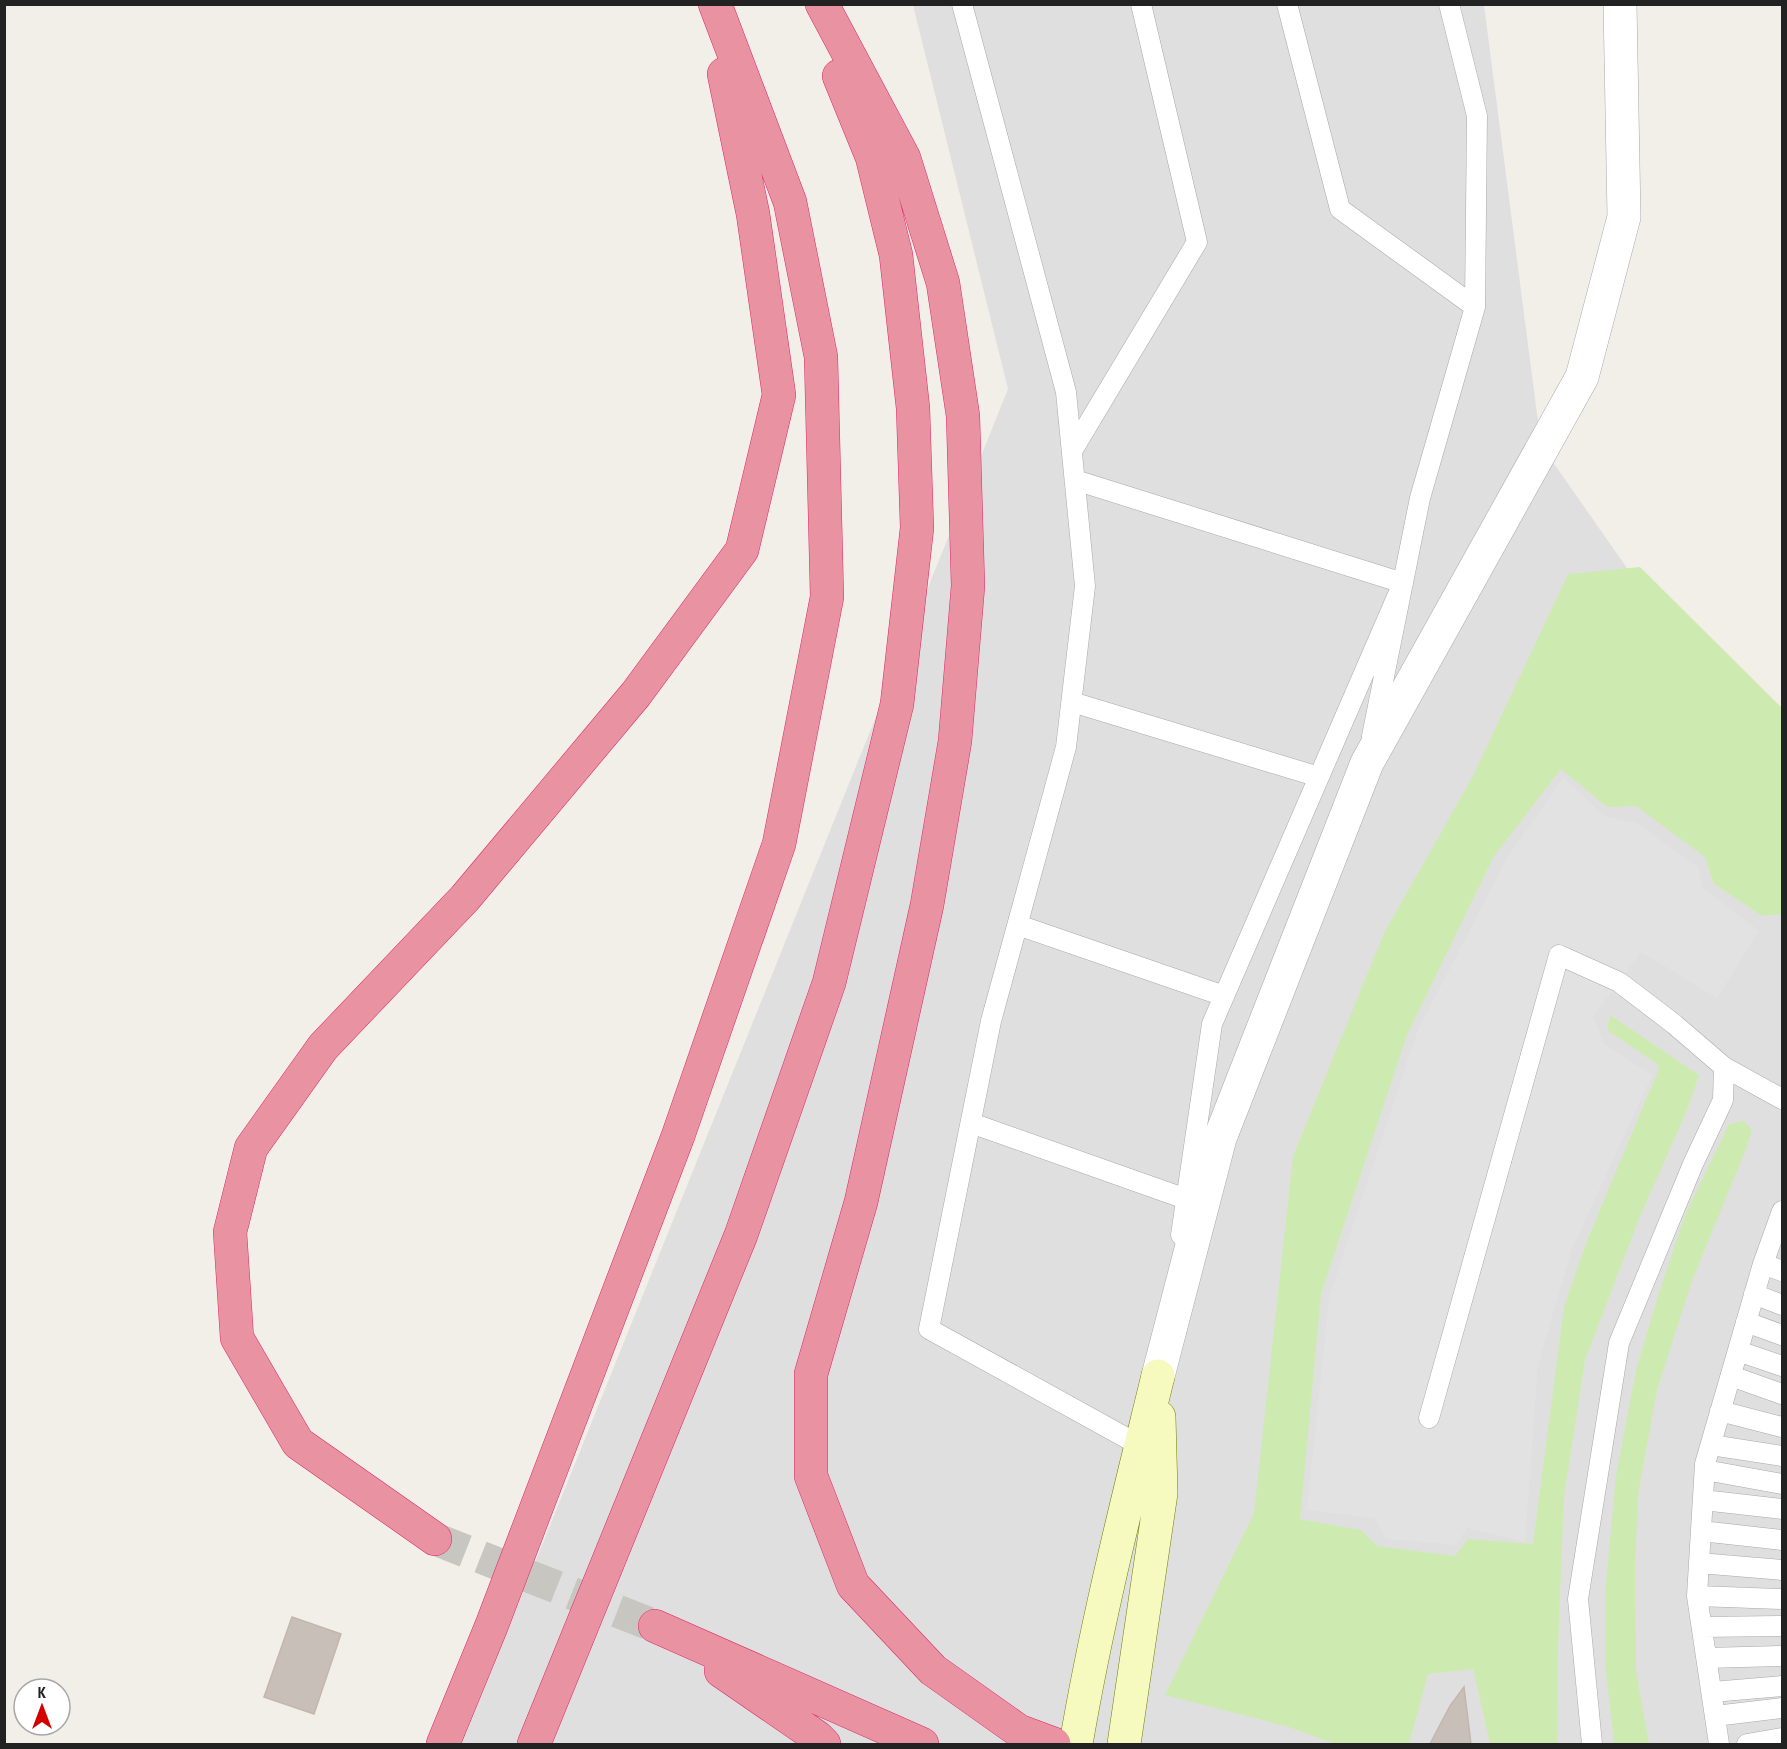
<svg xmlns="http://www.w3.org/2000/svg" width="1787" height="1749" viewBox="0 0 1787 1749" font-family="'PT Sans Narrow',sans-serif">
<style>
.residential{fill:#e0dfdf}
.grass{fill:#cdebb0}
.parking{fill:#e2e2e2}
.building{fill:#c7bfb8;stroke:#c4b6ab;stroke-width:1.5}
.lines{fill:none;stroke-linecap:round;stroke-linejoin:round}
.motorway-tunnel{stroke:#c8c6c1;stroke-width:33;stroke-dasharray:33 16;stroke-linecap:butt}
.service-casing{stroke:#a9a9a9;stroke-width:21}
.tertiary-casing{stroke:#a9a9a9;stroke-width:34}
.secondary-casing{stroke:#707d05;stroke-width:34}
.motorway-casing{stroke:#dc2a67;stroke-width:34}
.service{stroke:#fff;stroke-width:20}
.tertiary{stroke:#fff;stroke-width:33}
.secondary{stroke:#f7fabf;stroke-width:33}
.motorway{stroke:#e892a2;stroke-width:33}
</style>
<rect width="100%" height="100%" fill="#f2efe9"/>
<path class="residential" d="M913,5H1484L1541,445L1782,790V1744H462L1008,389Z"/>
<path class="grass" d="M1640,567L1782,708V914L1762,916L1714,884L1705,857L1636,806L1607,807L1561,769L1494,856L1407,1035L1321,1294L1300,1519L1361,1530L1377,1546L1455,1556L1468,1539L1533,1544L1564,1307L1587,1241L1660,1066L1607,1030L1610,1015L1699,1075L1688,1108L1639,1219L1585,1360L1564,1497L1558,1645L1557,1744H1490L1473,1669L1428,1674L1409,1744H1335L1289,1727L1165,1695L1254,1513L1293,1156L1384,933L1473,776L1568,574Z
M1744,1121L1752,1130L1746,1149L1692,1281L1657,1390L1638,1495L1635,1571L1636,1671L1649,1744H1614L1605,1662V1593L1616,1476L1636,1370L1659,1293L1685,1215L1729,1124Z"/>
<path class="parking" d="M1563,778L1604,816L1637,823L1698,867L1703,888L1759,931L1717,998L1641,952L1593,1017L1604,1044L1652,1075L1572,1249L1538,1365L1525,1542L1467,1528L1456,1545L1386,1539L1375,1518L1307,1510L1329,1298L1417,1032L1507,858Z"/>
<path class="building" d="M292,1617L341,1634L314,1714L264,1697Z
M1464,1687L1471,1744H1430L1450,1706Z"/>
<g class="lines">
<path class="motorway-tunnel" d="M435,1539L655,1626"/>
<g class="service-casing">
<path id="service" d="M962,4L1066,392L1085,586L1066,747L991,1021L929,1329L1141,1446
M1287,4L1340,209L1475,307
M1072,451L1197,242L1141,4
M1075,480L1403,583L1212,1024L1181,1235
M1072,702L1319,777
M1372,736L1420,498L1475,307L1477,116L1449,4
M1018,925L1224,996
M1724,1067L1782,1099
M971,1123L1186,1199
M1763,1264L1782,1271
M1754,1294L1782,1305
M1746,1322L1782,1335
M1738,1351L1782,1366
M1731,1376L1782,1394
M1720,1411L1782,1427
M1429,1418L1559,955L1619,982L1674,1024L1724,1067L1723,1100L1693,1164L1619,1343L1578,1599L1592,1744
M1711,1445L1782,1456
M1705,1470L1782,1484
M1703,1500L1782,1509
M1701,1531L1782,1540
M1699,1563L1782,1570
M1697,1596L1782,1599
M1702,1627L1782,1626
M1707,1658L1782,1656
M1712,1692L1782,1686
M1715,1716L1782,1708
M1719,1744L1697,1596L1705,1464L1763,1264L1782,1211
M1747,1744L1782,1738"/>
</g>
<g class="tertiary-casing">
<path id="tertiary" d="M1158,1376L1220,1138L1367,763L1582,377L1624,217L1620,4"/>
</g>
<g class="secondary-casing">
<path id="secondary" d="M1076,1744C1097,1620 1128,1499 1158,1376
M1124,1744L1161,1493L1159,1417"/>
</g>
<g class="motorway-casing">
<path id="motorway" d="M822,4L904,158L943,283L963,416L968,586L955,741L927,905L861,1202L811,1374V1476L853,1585L933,1670L1019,1731L1054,1744
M435,1539L298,1443L237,1338L230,1232L251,1148L323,1047L465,898L636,694L742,550L779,395L753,214L724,74
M655,1626L922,1744
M721,1671L817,1737L824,1744
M443,1744L491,1627L678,1136L779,844L827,597L821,357L790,202L715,4
M534,1744L741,1235L829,983L897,704L917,528L913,408L896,255L872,157L839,76"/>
</g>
<use href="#service" class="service"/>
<use href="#tertiary" class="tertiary"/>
<use href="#secondary" class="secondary"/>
<use href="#motorway" class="motorway"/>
</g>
<rect width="1787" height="1749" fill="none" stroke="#222222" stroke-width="12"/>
<g transform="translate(42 1707)"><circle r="28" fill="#ffffff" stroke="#a7a7a7" stroke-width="1.5"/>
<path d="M0-4.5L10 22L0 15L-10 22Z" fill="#d40000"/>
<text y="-9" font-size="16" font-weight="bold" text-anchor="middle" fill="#222222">K</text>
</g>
</svg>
